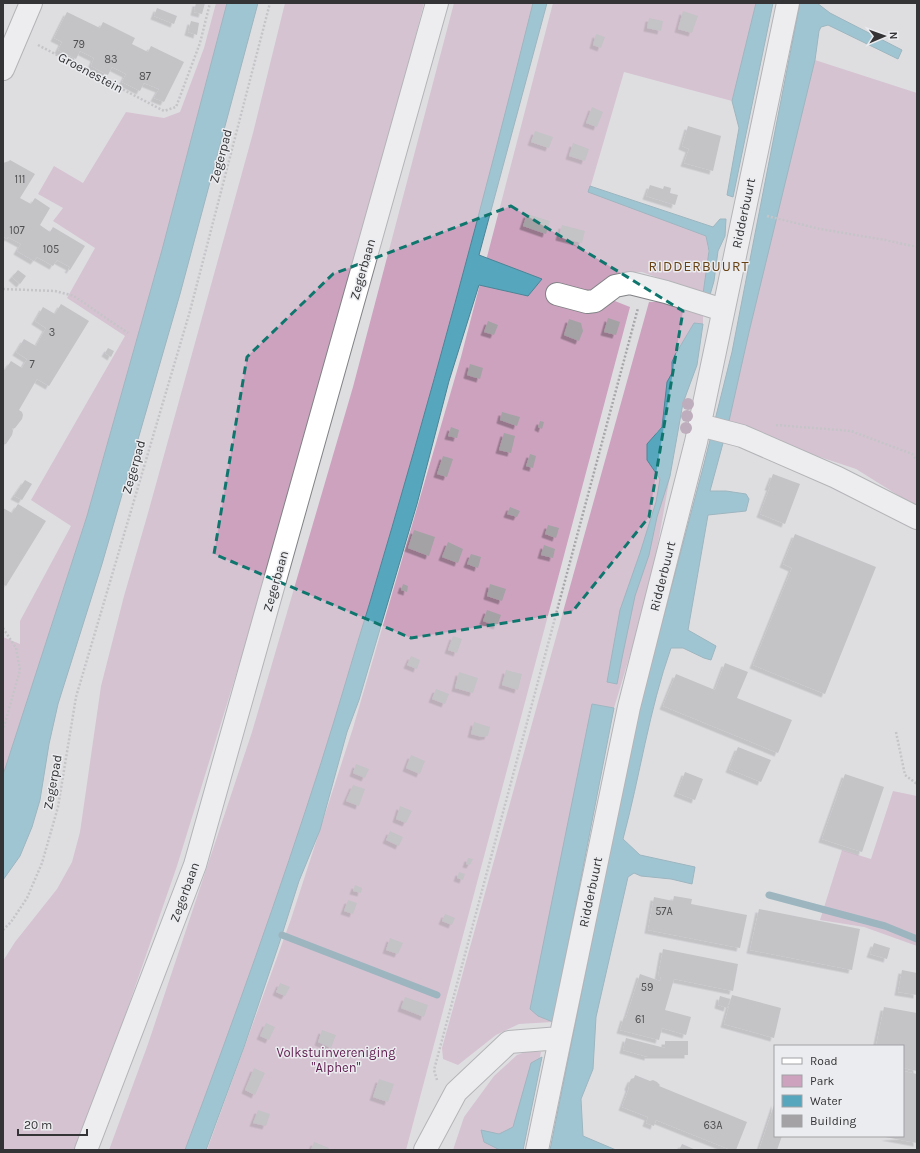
<svg xmlns="http://www.w3.org/2000/svg" width="920" height="1153" viewBox="0 0 920 1153" font-family="Karla,sans-serif">
<style>
.green{fill:#cca2be}
.water{fill:#56a7be;stroke:#4c8495}
.lines{fill:none;stroke-linecap:round;stroke-linejoin:round}
.stream{stroke:#4c8495;stroke-width:7}
.building{fill:#a4a2a5;filter:url(#shadow)}
.minor-casing{stroke:#818285;stroke-width:24}
.major-casing{stroke:#818285;stroke-width:24}
.path{stroke:#a6a6a9;stroke-width:2.5;stroke-dasharray:2 2;stroke-linecap:butt}
.minor{stroke:#fff;stroke-width:22}
.major{stroke:#fff;stroke-width:22}
.tree{fill:#987390}
.marked{fill:none;stroke:#0f766e;stroke-width:3;stroke-dasharray:8 5;stroke-linejoin:round}
.labels{text-anchor:middle;stroke-width:3;stroke-linejoin:round;paint-order:stroke}
.number-label{font-size:11px;fill:#505052}
.street-label{font-size:13px;fill:#343436;stroke:#ebecef}
.park-label{font-size:13px;fill:#5e1b4e;stroke:#ebecef}
.neighbourhood-label{font-size:14px;letter-spacing:1px;fill:#674112;stroke:#ebecef}
</style>
<defs>
<filter id="shadow"><feDropShadow dx="-3.5" dy="3.5" stdDeviation="0" flood-color="#0004"/></filter>
</defs>
<rect width="100%" height="100%" fill="#dedee1"/>
<path class="green" d="M216,3H227L162,250L87,516L3,775V637L20,644V621L71,526L31,500L125,336L67,298L95,248L53,221L63,208L38,194L54,166L83,183L126,112L164,118L180,112L204,48Z
M285,3H424L385,157L292,493L177,866L102,1082L77,1150H3V961L15,942L57,889L72,862L80,832L101,686L124,596L148,513L253,133Z
M454,3H533C484,204 429,404 370,602C353,656 338,710 321,763C279,894 233,1022 185,1150H109L148,1044L252,732L353,387Z
M553,3H756L732,101L624,72L589,192L706,236L709,255L703,294L642,272L618,273L597,294L630,307L406,1150H207L291,919L353,728L461,357Z
M815,60L917,93V507L856,469L802,451L729,421L749,332Z
M649,302H662L703,314V324L694,323L672,362V373L668,382L683,403L656,433L647,460L660,479L670,476L650,588L614,708L592,704L538,1016L553,1022L519,1024L496,1035L458,1065L443,1059L442,1048Z
M893,791L917,796V946L864,927L820,920L842,850L871,859Z
M531,1050L541,1052L521,1150H453L464,1117L494,1076L517,1055Z"/>
<path class="water" d="M227,3H258L180,294L102,564L58,704L49,744L40,800L32,827L20,856L3,880V775L87,516L162,250Z
M533,3H547L479,255L542,279L528,296L479,285L449,381L417,504L359,700L347,732L320,830L299,881L279,944L244,1047L206,1150H185C233,1022 279,894 321,763C338,710 353,656 370,602C429,404 483,204 533,3Z
M756,3H773L733,197L727,195L739,128L732,101Z
M800,3H817L830,13L902,50L898,59L828,25L821,27L819,31L815,60L749,332L729,421L710,491H726L746,494L749,499L746,511L708,515L688,630L716,646L711,660L704,658L683,648H671C649,710 640,776 623,839L640,855L695,867L692,884L671,879L641,876L634,873L628,877L596,1017L593,1069L581,1099L583,1136L616,1150H550L635,725L704,464L732,352Z
M590,186L713,227L720,219H726L725,236L718,251L714,281L710,295L703,294L709,251L706,236L588,192Z
M694,323L703,324L697,365L683,403L670,476L657,517L649,555L635,596L622,658L617,684L607,682L620,610L640,553L656,502L660,479L647,460V444L662,427L667,382L672,373V362L675,355Z
M592,704L614,708L553,1022L538,1016L530,1009Z
M542,1057L523,1150H500L484,1142L481,1130L499,1134L513,1127L531,1063Z"/>
<g class="lines">
<path class="stream" d="M769,895L885,926L917,939
M282,935L437,995"/>
</g>
<path class="building" d="M196,3H205L202,14L194,12Z
M157,8L177,16L174,24L154,16Z
M683,11L698,16L692,33L678,29Z
M67,12L100,28L103,22L135,38L132,44L148,52L151,46L184,62L164,102L154,98L159,89L144,83L140,91L122,82L126,74L112,67L108,75L91,66L94,58L80,51L76,59L58,50L62,42L54,38Z
M649,18L663,21L661,31L647,28Z
M191,21L199,23L197,35L188,32Z
M596,34L605,37L601,48L593,45Z
M592,107L603,112L597,127L586,123Z
M688,126L721,136L713,171L684,163L689,149L682,146Z
M535,131L553,137L549,148L531,142Z
M573,143L589,149L585,161L569,156Z
M10,160L35,174L20,198L31,204L35,198L50,208L40,225L50,232L53,227L85,246L70,270L68,269L70,267L57,260L53,266L37,257L34,261L17,251L21,244L8,237L7,239L3,236V163L9,161Z
M650,185L663,189L664,186L671,188L670,193L678,195L675,205L646,196Z
M527,214L550,221L546,234L523,226Z
M562,225L585,231L582,243L559,237Z
M18,270L26,276L20,284L12,277Z
M61,304L89,321L49,386L37,379L19,410L22,412L23,415L22,419L15,428H12L13,431L12,435L6,444H3V369L5,370L11,361L22,368L27,359L16,352L24,339L36,346L46,328L35,321L43,307L55,314Z
M608,318L620,322L616,335L604,332Z
M569,319L581,323L583,331L579,341L564,335Z
M488,321L498,325L494,335L484,332Z
M108,348L114,351L111,357L105,353Z
M470,364L483,368L480,379L467,375Z
M502,412L520,417L517,426L500,420Z
M540,421L544,422L542,429L538,427Z
M451,427L459,430L457,438L448,436Z
M504,433L515,436L511,453L499,450Z
M530,454L536,456L533,468L526,466Z
M443,456L453,459L447,477L437,474Z
M773,474L800,484L785,524L760,514L770,487H768Z
M25,480L32,484L22,500L14,496Z
M18,504L46,521L6,586L3,584V508L12,513Z
M510,507L520,511L517,517L507,514Z
M548,525L559,528L556,538L545,534Z
M414,530L435,537L429,556L408,548Z
M795,534L876,567L825,694L753,665L792,568L783,564Z
M448,542L463,549L458,563L442,557Z
M544,545L555,549L553,558L541,555Z
M471,554L481,557L478,568L467,564Z
M403,584L408,586L407,592L401,590Z
M490,584L506,589L502,601L487,596Z
M487,610L501,615L497,626L483,621Z
M453,636L462,639L457,653L448,650Z
M411,656L420,660L417,669L407,665Z
M725,663L748,672L737,698L792,720L778,753L663,706L676,674L715,690Z
M506,670L522,674L518,690L502,685Z
M459,672L478,678L473,693L455,688Z
M436,689L449,694L445,704L432,699Z
M474,722L490,727L488,736L482,737L471,734Z
M738,747L771,760L761,782L729,769Z
M411,755L425,761L420,774L406,768Z
M356,764L369,769L365,778L353,773Z
M685,772L703,779L695,800L677,793Z
M845,774L884,787L862,852L822,839Z
M353,785L365,789L359,806L346,801Z
M400,806L412,811L406,823L396,819Z
M390,831L403,837L399,846L386,840Z
M468,858L473,859L470,865L466,864Z
M459,872L465,874L463,880L457,878Z
M355,885L362,888L361,893L353,891Z
M674,896L692,899L691,904L747,915L740,948L648,930L654,897L673,901Z
M348,900L357,903L353,914L344,911Z
M759,909L860,929L852,970L750,950Z
M445,914L455,918L452,925L442,921Z
M390,938L403,943L398,954L386,950Z
M874,943L890,948L887,959L870,954Z
M663,949L738,964L733,991L674,979L665,1010L691,1017L686,1035L662,1028L659,1040L620,1030L624,1017L626,1018L640,974L660,981L661,977H658Z
M902,970L917,973V995L898,992Z
M280,983L290,987L285,996L276,992Z
M732,995L781,1008L774,1038L724,1024Z
M720,996L730,999L727,1008L718,1005Z
M405,997L428,1005L424,1017L401,1008Z
M884,1007L917,1013V1071L903,1068V1046H876Z
M266,1023L275,1027L269,1040L260,1036Z
M322,1030L336,1035L331,1048L318,1042Z
M626,1038L665,1048V1041H688V1055H648V1057L623,1050Z
M254,1068L265,1073L255,1095L245,1090Z
M903,1071L917,1074V1143L885,1137L903,1136Z
M635,1075L650,1081L653,1080L657,1082L660,1085L659,1086L747,1122L736,1150H731L656,1120L654,1126L646,1123L648,1117L622,1107L629,1088L628,1086L631,1079L634,1078Z
M379,1079L394,1084L388,1102L373,1097Z
M775,1102V1136H782L777,1150H759Z
M258,1110L270,1114L266,1126L253,1123Z
M314,1142L329,1148L328,1150H311Z
M682,1144L696,1150H679Z"/>
<g class="lines">
<g class="minor-casing">
<path id="minor" d="M3,69L31,3
M557,294L587,302L595,301L615,286L630,283L666,292L723,310
M700,425L742,436L836,477L917,518
M425,1150L456,1092L509,1042L560,1038
M537,1150L629,707L696,442L788,3"/>
</g>
<g class="major-casing">
<path id="major" d="M86,1150L195,865L437,3"/>
</g>
<path class="path" d="M38,45L164,111L176,107L200,43L210,3
M767,216L820,229L885,240L917,247
M3,289L55,291L74,296L128,333
M776,425L851,431L912,454L917,461
M3,628L16,648L20,670L3,730
M896,732L905,775L917,784
M3,930L11,922L27,898L42,863L58,807L76,697L190,311L270,3
M437,1080L434,1070L638,308"/>
<use href="#minor" class="minor"/>
<use href="#major" class="major"/>
</g>
<g class="tree">
<circle cx="688" cy="404" r="6"/>
<circle cx="687" cy="416" r="6"/>
<circle cx="686" cy="428" r="6"/>
</g>
<path d="M0 0H920V1153H0ZM511,206L683,311L649,517L572,612L411,638L214,554L247,357L333,274Z" fill="#dedee1" fill-opacity=".55" fill-rule="evenodd"/>
<path class="marked" d="M511,206L683,311L649,517L572,612L411,638L214,554L247,357L333,274Z"/>
<g class="labels">
<g class="number-label">
<text x="79" y="48">79</text>
<text x="111" y="63">83</text>
<text x="145" y="80">87</text>
<text x="20" y="183">111</text>
<text x="17" y="234">107</text>
<text x="51" y="253">105</text>
<text x="52" y="336">3</text>
<text x="32" y="368">7</text>
<text x="664" y="915">57A</text>
<text x="647" y="991">59</text>
<text x="640" y="1023">61</text>
<text x="713" y="1129">63A</text>
</g>
<g class="street-label">
<text transform="translate(91 72) rotate(28)" y="5">Groenestein</text>
<text transform="translate(220 156) rotate(-75)" y="5">Zegerpad</text>
<text transform="translate(743 213) rotate(-78)" y="5">Ridderbuurt</text>
<text transform="translate(362 269) rotate(-74)" y="5">Zegerbaan</text>
<text transform="translate(133 467) rotate(-74)" y="5">Zegerpad</text>
<text transform="translate(662 576) rotate(-76)" y="5">Ridderbuurt</text>
<text transform="translate(275 581) rotate(-74)" y="5">Zegerbaan</text>
<text transform="translate(52 782) rotate(-80)" y="5">Zegerpad</text>
<text transform="translate(184 892) rotate(-70)" y="5">Zegerbaan</text>
<text transform="translate(590 892) rotate(-78)" y="5">Ridderbuurt</text>
</g>
<g class="park-label">
<text x="336" y="1057">Volkstuinvereniging<tspan x="336" dy="15">"Alphen"</tspan></text>
</g>
<g class="neighbourhood-label">
<text x="699" y="271">RIDDERBUURT</text>
</g>
</g>
<rect width="920" height="1153" fill="none" stroke="#343436" stroke-width="8"/>
<rect x="774" y="1045" width="130" height="92" fill="#ebecef" stroke="#a2a2a5"/>
<rect x="782" y="1058" width="20" height="6" fill="#ffffff" stroke="#a2a2a5"/>
<text x="810" y="1065" font-size="12" fill="#343436">Road</text>
<rect x="782" y="1075" width="20" height="12" fill="#cca2be" stroke="#a2a2a5"/>
<text x="810" y="1085" font-size="12" fill="#343436">Park</text>
<rect x="782" y="1095" width="20" height="12" fill="#56a7be" stroke="#a2a2a5"/>
<text x="810" y="1105" font-size="12" fill="#343436">Water</text>
<rect x="782" y="1115" width="20" height="12" fill="#a4a2a5" stroke="#a2a2a5"/>
<text x="810" y="1125" font-size="12" fill="#343436">Building</text>
<g transform="translate(884 36) rotate(88)" stroke="#ebecef" stroke-width="3" paint-order="stroke">
<path d="M0-3L7 15L0 10L-7 15Z" fill="#343436"/>
<text y="-6" font-size="11" font-weight="bold" text-anchor="middle" fill="#343436">N</text>
</g>
<path d="M18 1129v6h69v-6" fill="none" stroke="#343436" stroke-width="2"/>
<text x="24" y="1129" font-size="12" fill="#343436" stroke="#ebecef" stroke-width="3" paint-order="stroke">20 m</text>
</svg>
